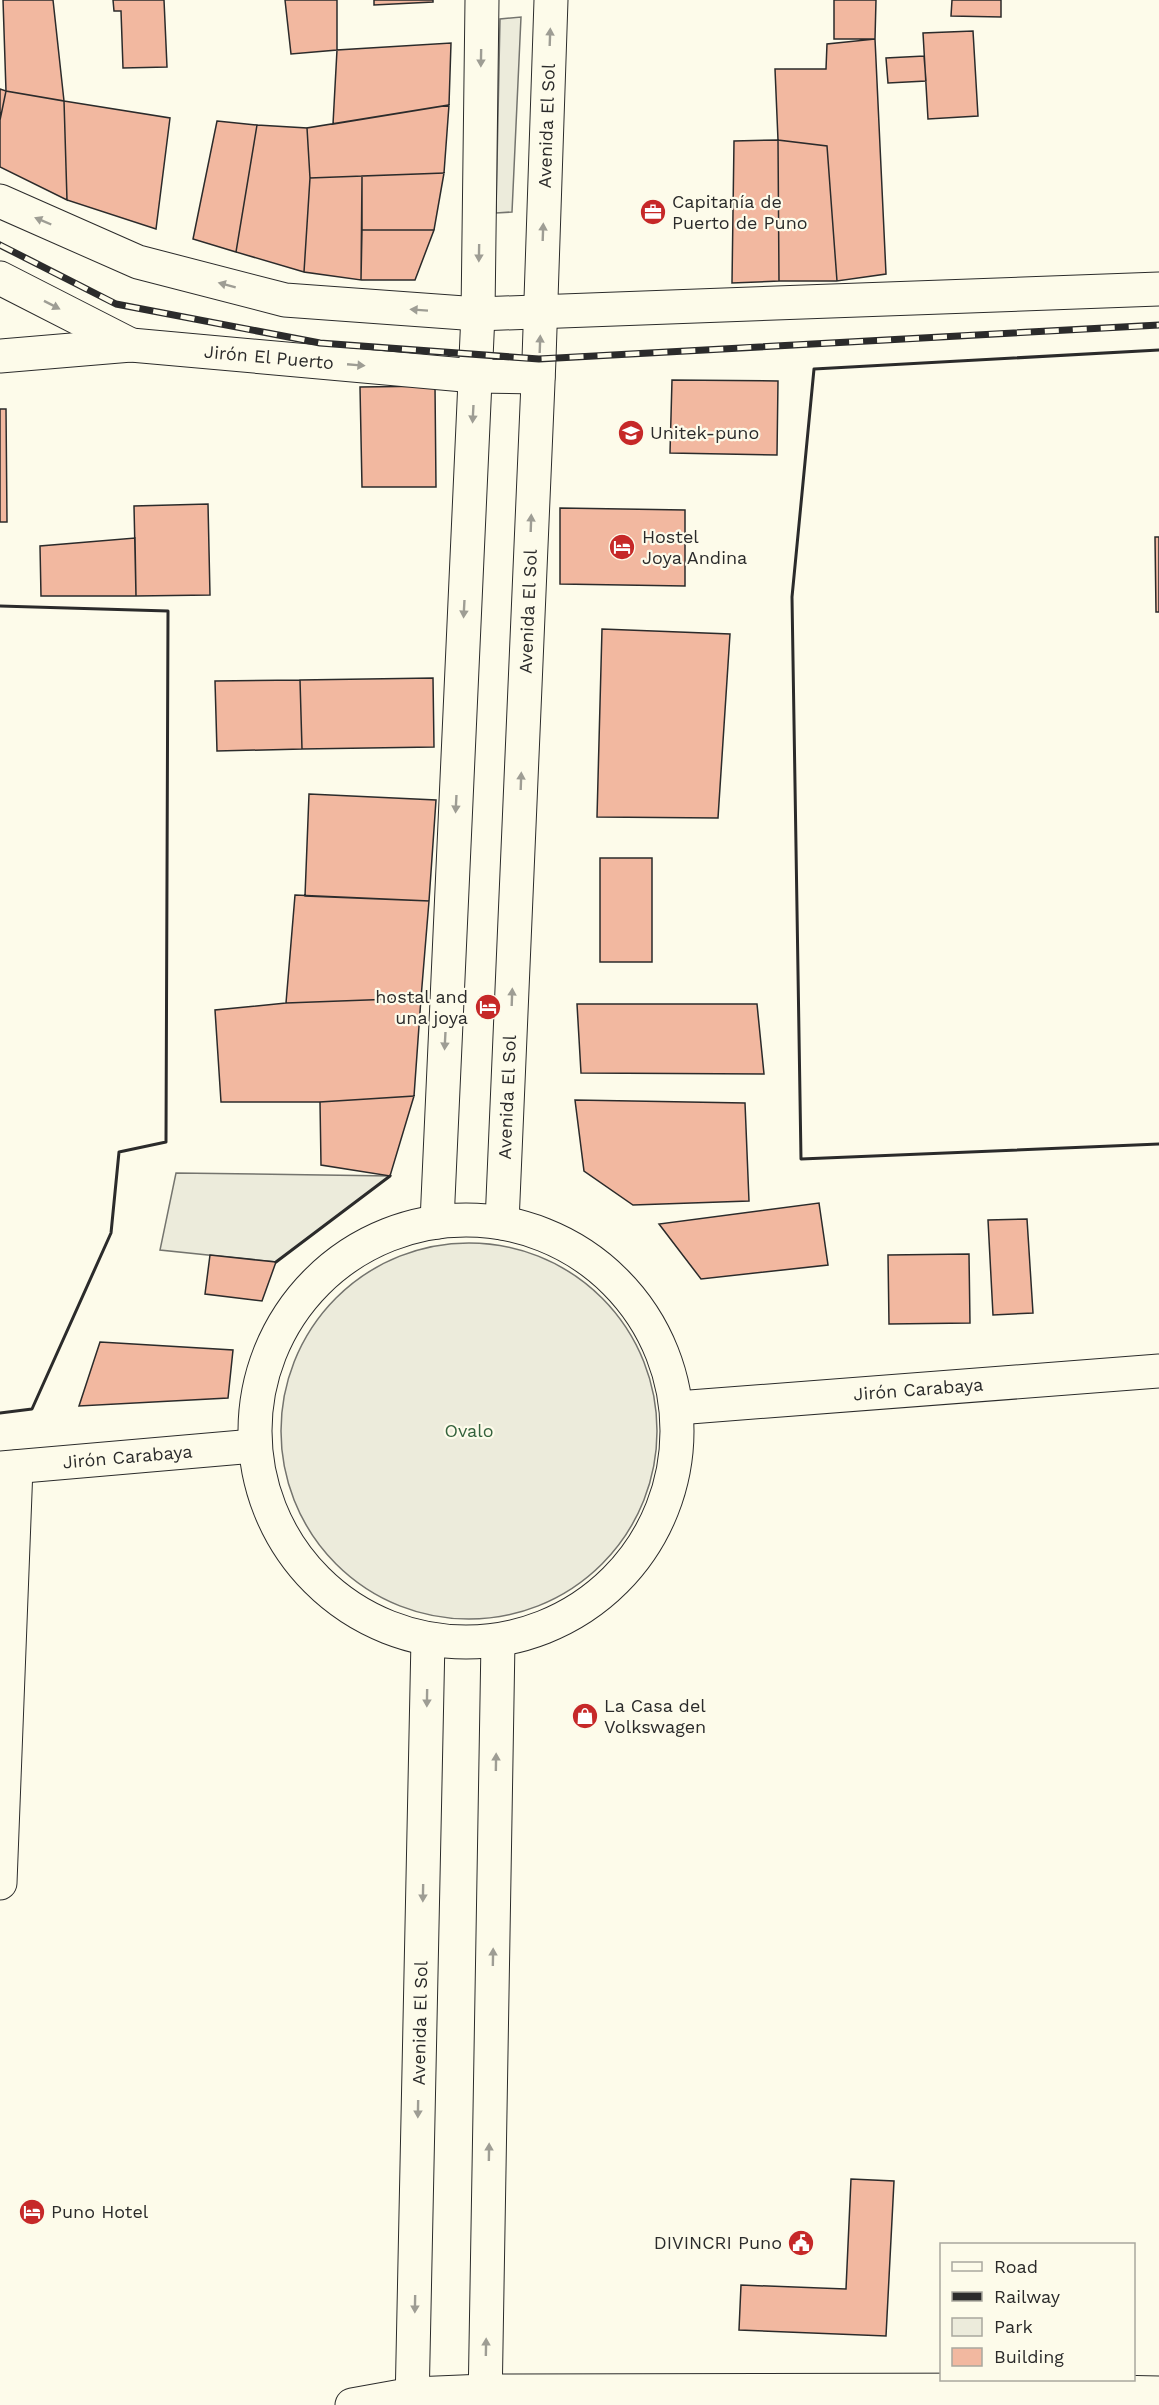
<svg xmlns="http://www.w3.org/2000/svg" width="1159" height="2405" viewBox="0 0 1159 2405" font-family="'Work Sans',sans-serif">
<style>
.green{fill:#ecebdb;stroke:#74746e;stroke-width:1.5}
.building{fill:#f2b8a0;stroke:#2b2b2b;stroke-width:1.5}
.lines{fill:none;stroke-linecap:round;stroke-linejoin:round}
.street-casing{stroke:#2b2b2b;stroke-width:35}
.secondary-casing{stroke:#2b2b2b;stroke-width:35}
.street{stroke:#fdfbea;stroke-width:33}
.secondary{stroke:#fdfbea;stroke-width:33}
.rail-casing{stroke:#2b2b2b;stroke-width:7}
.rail{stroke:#fdfbea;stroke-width:4.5;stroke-dasharray:14;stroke-linecap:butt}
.wall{stroke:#2b2b2b;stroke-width:3}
.oneway{fill:#9e9d94}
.labels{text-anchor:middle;stroke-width:4.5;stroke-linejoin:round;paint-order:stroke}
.street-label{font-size:18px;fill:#2b2b2b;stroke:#fdfbea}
.poi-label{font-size:18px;fill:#2b2b2b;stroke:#fdfbea;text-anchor:start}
.park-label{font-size:18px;fill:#34623c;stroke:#fdfbea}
</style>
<rect width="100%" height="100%" fill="#fdfbea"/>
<path class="green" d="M521,17L512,212L496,213L500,19Z
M176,1173L390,1176L276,1262L160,1250Z
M281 1431a188 188 0 1 1 376 0a188 188 0 1 1-376 0Z"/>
<path class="building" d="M3,0H53L64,101L6,91Z
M113,0H164L167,67L123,68L121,11H114Z
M285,0H337V50L291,54Z
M374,0H433V2L374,5Z
M834,0H876L875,39H834Z
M952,0H1001V17L951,16Z
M973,31L978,116L928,119L923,33Z
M875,39L886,274L837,281L827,146L778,140L775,69H826L827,44Z
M451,43L449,105L333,124L337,50Z
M924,56L926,81L888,83L886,58Z
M0,89L6,91L0,120Z
M6,91L64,101L67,200L0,167V120Z
M64,101L170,118L156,229L67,200Z
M449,105L444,173L310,178L307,128Z
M217,121L257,125L236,252L193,239Z
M257,125L307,128L310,178L304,272L236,252Z
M778,140L779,281L732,283L734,141Z
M778,140L827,146L837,281H779Z
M444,173L434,230H362V176Z
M362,176L361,280L304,272L310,178Z
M362,230H434L415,280H361Z
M672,380L778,381L777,455L670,453Z
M435,386L436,487H362L360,387Z
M0,409H6L7,522H0Z
M208,504L210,595L136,596L134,506Z
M560,508L685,510V586L560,584Z
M1155,537H1159V612H1156Z
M135,538L136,596H41L40,546Z
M602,629L730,634L718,818L597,817Z
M433,678L434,747L302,749L300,680Z
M300,680L302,749L217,751L215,681Z
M309,794L436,800L429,901L305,896Z
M600,858H652V962H600Z
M295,895L429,901L421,998L286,1003Z
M421,998L414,1096L320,1102H221L215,1010L286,1003Z
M577,1004H757L764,1074L581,1073Z
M414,1096L390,1176L321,1165L320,1102Z
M575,1100L745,1103L749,1201L633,1205L584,1171Z
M819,1203L828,1265L701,1279L659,1224Z
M1027,1219L1033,1313L993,1315L988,1220Z
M969,1254L970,1323L889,1324L888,1255Z
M210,1255L276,1262L262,1301L205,1294Z
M100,1342L233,1350L228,1398L79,1406Z
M851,2179L894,2181L886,2336L739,2330L741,2285L846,2289Z"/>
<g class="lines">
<g class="street-casing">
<g id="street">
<path id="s1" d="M677,1408L1159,1371"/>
<path id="s2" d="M0,1468L254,1446"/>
<path d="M0,1883L16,1467"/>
<path d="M352,2405L413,2394L485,2391L1020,2390L1159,2393"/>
</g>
</g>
<g class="secondary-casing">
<g id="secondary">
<path d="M0,201L138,262L285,300L478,314L1159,289"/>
<path d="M0,278L131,345"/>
<path id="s3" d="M0,356L131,345L475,376L538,377"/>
<circle cx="466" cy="1431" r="211"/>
<path d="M437,1222L478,314L482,0"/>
<path id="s4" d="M502,1223L539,359L551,0"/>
<path id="s5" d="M412,2405L428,1639"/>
<path d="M485,2405L498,1641"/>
</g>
</g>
<use href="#street" class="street"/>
<use href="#secondary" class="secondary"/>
<g class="rail-casing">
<path id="rail" d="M0,245L116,304L320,343L539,359L1159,325"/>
</g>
<use href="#rail" class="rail"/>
<path class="wall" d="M1159,350L814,369L792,597L801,1159L1159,1144
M0,606L168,611L166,1142L119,1152L111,1233L32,1409L0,1413
M276,1262L390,1176"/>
</g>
<defs><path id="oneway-solid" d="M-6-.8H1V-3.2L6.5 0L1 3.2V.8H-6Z" transform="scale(1.5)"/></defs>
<g class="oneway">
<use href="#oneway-solid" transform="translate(550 37) rotate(-88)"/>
<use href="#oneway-solid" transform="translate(481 58) rotate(91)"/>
<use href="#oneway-solid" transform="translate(43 221) rotate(-157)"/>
<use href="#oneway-solid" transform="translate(543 232) rotate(-88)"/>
<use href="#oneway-solid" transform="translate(479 253) rotate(91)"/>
<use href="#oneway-solid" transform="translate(227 285) rotate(-165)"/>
<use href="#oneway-solid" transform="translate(52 305) rotate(27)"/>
<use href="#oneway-solid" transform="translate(419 310) rotate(-176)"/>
<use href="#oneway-solid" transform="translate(540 344) rotate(-88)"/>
<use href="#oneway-solid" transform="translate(356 365) rotate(5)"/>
<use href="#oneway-solid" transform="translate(473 414) rotate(93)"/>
<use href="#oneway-solid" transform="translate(531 523) rotate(-88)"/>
<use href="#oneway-solid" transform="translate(464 609) rotate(93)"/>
<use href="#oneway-solid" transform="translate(521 781) rotate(-88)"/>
<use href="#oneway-solid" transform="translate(456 804) rotate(93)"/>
<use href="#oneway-solid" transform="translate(512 997) rotate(-88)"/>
<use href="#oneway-solid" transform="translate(445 1041) rotate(93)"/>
<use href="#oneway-solid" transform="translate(427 1698) rotate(91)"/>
<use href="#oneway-solid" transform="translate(496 1762) rotate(-89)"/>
<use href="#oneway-solid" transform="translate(423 1893) rotate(91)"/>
<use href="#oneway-solid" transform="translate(493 1957) rotate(-89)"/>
<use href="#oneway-solid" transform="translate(418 2109) rotate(91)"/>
<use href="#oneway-solid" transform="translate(489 2152) rotate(-89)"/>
<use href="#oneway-solid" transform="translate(415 2304) rotate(91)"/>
<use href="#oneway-solid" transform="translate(486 2347) rotate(-89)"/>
</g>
<defs>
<g id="office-disc" transform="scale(1.35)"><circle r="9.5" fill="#c62828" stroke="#fdfbea"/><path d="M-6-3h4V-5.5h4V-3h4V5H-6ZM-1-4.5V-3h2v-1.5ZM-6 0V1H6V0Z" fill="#fff"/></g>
<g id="school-disc" transform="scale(1.35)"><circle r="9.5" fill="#c62828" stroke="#fdfbea"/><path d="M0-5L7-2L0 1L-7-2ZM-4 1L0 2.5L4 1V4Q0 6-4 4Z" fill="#fff"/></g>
<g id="hotel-disc" transform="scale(1.35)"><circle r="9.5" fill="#c62828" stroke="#fdfbea"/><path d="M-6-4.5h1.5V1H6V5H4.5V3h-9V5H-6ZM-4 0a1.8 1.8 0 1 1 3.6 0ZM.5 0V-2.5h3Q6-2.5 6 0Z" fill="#fff"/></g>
<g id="shop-disc" transform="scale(1.35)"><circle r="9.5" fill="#c62828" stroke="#fdfbea"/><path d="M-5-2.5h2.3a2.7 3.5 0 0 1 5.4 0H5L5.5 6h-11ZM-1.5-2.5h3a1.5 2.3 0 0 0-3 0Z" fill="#fff"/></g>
<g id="civic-disc" transform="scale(1.35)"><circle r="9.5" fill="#c62828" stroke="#fdfbea"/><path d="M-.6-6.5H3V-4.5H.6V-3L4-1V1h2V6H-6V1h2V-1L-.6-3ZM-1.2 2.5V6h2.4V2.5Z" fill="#fff"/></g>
</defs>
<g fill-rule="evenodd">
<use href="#office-disc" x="653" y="212"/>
<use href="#school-disc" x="631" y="433"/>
<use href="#hotel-disc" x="622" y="547"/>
<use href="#hotel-disc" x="488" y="1007"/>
<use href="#shop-disc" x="585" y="1716"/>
<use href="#hotel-disc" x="32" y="2212"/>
<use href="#civic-disc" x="801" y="2243"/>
</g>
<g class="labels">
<g class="street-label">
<text dy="6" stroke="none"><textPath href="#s4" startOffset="1098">Avenida El Sol</textPath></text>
<text dy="6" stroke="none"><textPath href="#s3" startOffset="270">Jirón El Puerto</textPath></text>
<text dy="6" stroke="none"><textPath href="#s4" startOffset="612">Avenida El Sol</textPath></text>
<text dy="6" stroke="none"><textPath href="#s4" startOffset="126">Avenida El Sol</textPath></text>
<text dy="6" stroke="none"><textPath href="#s1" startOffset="242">Jirón Carabaya</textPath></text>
<text dy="6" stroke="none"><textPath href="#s2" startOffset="128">Jirón Carabaya</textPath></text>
<text dy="6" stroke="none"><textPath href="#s5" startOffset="382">Avenida El Sol</textPath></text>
</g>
<g class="poi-label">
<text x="672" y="208">Capitanía de<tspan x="672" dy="21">Puerto de Puno</tspan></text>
<text x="650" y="439">Unitek-puno</text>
<text x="642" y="543">Hostel<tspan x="642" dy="21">Joya Andina</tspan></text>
<text x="468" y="1003" text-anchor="end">hostal and<tspan x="468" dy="21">una joya</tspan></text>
<text x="604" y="1712">La Casa del<tspan x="604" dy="21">Volkswagen</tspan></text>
<text x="51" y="2218">Puno Hotel</text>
<text x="782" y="2249" text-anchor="end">DIVINCRI Puno</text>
</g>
<g class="park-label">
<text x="469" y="1437">Ovalo</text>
</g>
</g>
<rect x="940" y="2243" width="195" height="138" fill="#fdfbea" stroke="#a9a89e" stroke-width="1.5"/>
<rect x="952" y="2262" width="30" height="9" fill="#fdfbea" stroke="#a9a89e" stroke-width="1.5"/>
<text x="994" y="2273" font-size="18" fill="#2b2b2b">Road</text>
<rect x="952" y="2292" width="30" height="9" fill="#2b2b2b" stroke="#a9a89e" stroke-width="1.5"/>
<text x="994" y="2303" font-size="18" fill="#2b2b2b">Railway</text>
<rect x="952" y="2318" width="30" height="18" fill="#ecebdb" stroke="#a9a89e" stroke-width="1.5"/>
<text x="994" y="2333" font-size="18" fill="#2b2b2b">Park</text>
<rect x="952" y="2348" width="30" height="18" fill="#f2b8a0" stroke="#a9a89e" stroke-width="1.5"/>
<text x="994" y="2363" font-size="18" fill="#2b2b2b">Building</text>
</svg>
